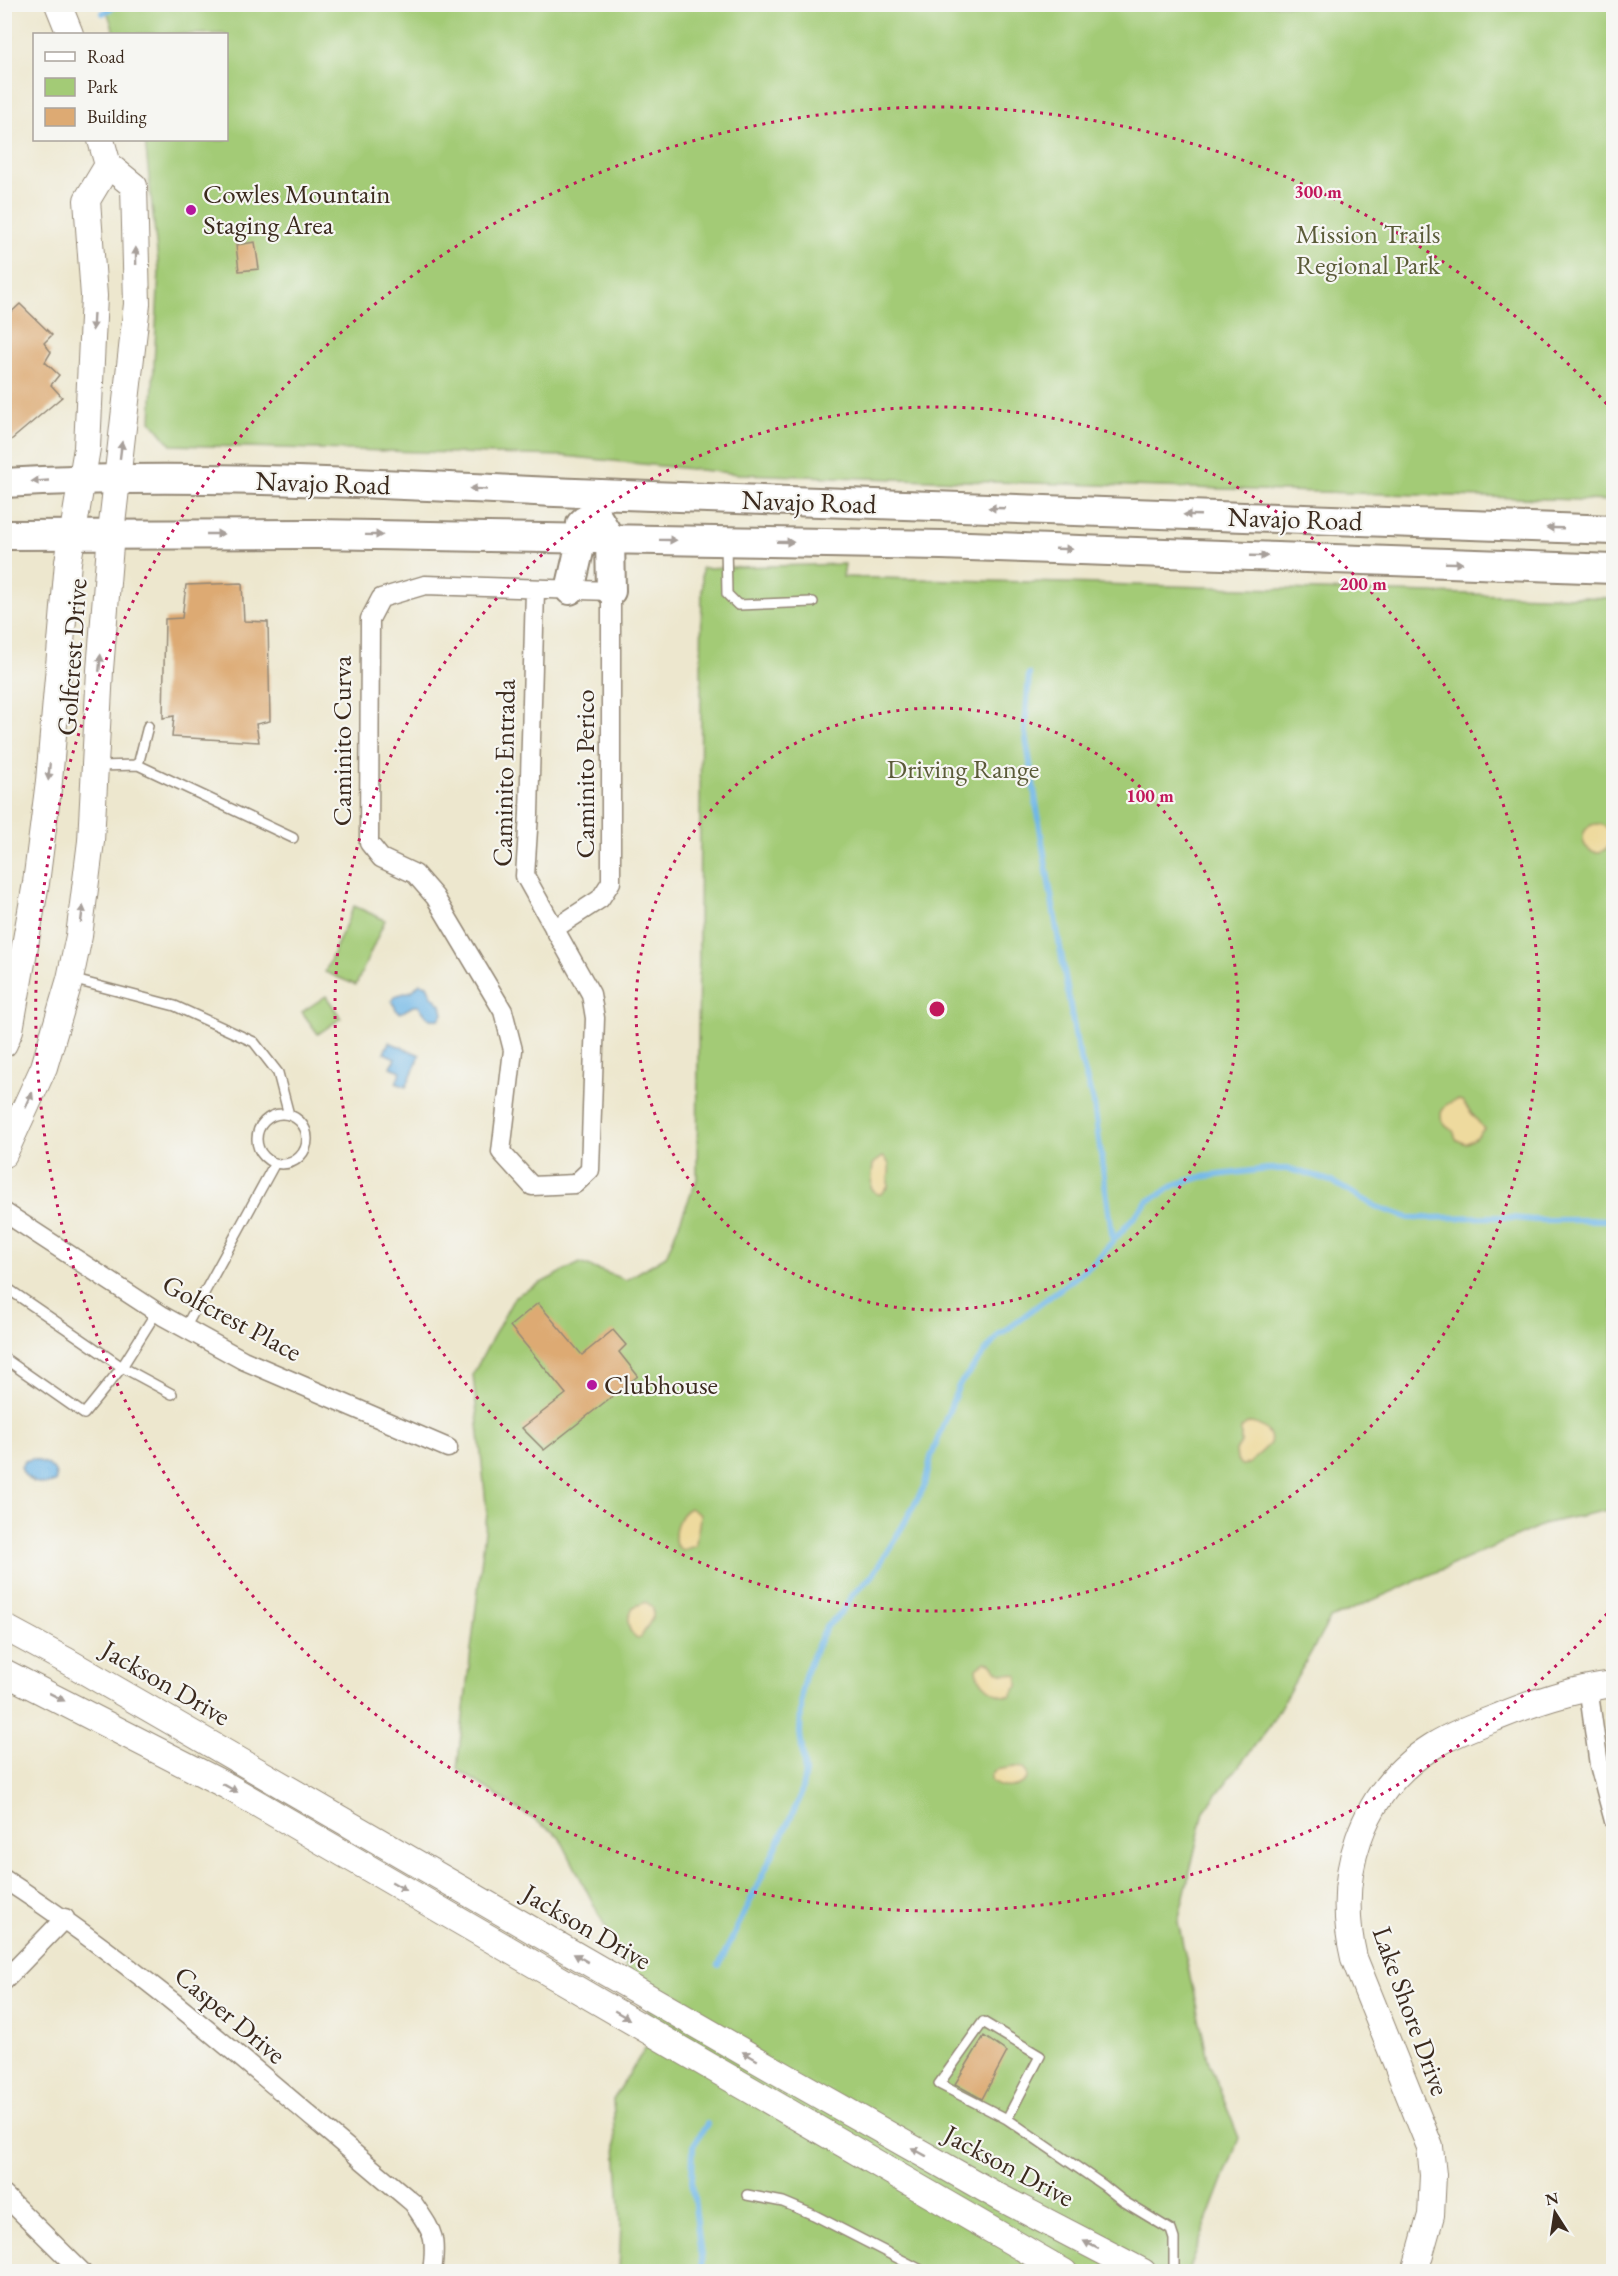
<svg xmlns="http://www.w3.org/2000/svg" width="1618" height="2276" viewBox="0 0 1618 2276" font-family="'EB Garamond',serif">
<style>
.green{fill:#a3cb76;stroke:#6f7a4a;stroke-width:1.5}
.sand{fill:#eeda9e;stroke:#94825e;stroke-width:1.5}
.water{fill:#70b7e7;stroke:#567082;stroke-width:1.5}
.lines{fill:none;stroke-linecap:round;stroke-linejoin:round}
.stream{stroke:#70b7e7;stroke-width:6}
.building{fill:#ddaa73}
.lane-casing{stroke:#948876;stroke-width:12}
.street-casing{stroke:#948876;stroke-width:21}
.secondary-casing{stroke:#948876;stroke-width:28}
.primary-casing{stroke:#948876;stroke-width:32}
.lane{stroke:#fff;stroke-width:9}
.street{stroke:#fff;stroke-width:18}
.secondary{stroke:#fff;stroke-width:26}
.primary{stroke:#fff;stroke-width:28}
.oneway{fill:#a79f9a}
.ring{fill:none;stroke:#c2185b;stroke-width:3;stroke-dasharray:3 6}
.poi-dot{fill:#b5179e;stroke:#f6f6f2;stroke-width:2}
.labels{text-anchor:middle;stroke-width:4.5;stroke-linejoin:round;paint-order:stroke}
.poi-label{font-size:27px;fill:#3b2a1e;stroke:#f6f6f2;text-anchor:start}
.park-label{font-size:27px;fill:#5a5a38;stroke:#f6f6f2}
.street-label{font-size:27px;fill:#3b2a1e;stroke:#f6f6f2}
.centre{fill:#c2185b;stroke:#f6f6f2;stroke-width:3}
.ring-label{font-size:18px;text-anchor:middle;font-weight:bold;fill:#c2185b;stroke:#f6f6f2;stroke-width:4.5;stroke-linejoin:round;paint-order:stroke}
</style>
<rect width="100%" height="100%" fill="#f6f6f2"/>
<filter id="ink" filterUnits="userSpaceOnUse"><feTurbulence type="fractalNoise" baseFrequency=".0167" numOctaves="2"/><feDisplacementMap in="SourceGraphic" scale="12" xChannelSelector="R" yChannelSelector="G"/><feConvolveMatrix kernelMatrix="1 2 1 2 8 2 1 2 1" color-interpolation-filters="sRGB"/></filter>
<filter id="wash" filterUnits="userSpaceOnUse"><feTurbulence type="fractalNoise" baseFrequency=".008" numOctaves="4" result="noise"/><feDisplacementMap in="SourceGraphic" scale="24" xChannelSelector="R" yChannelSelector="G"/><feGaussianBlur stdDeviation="1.35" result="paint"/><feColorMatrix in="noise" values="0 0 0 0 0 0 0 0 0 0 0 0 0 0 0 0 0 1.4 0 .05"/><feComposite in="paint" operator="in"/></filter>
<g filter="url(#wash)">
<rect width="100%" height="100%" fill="#ede7ce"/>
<path class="green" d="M105,5H1613V501L739,474L564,456L171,445L151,421L159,271L145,140H226V34H115Z
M845,564L843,577L1613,598V1509L1547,1523L1330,1619L1269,1727L1204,1811L1178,1922L1209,2063L1239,2138L1188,2271H619L621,2223L613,2100L657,2029L559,1836L457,1769L487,1514L473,1374L515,1296L580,1263L626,1280L666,1256L697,1179L702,568Z
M354,906L385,920L356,985L325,972Z
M326,996L341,1018L318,1034L302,1012Z"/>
<path class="sand" d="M1583 838a14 14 0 1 1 28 0a14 14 0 1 1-28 0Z
M1458,1100L1462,1101L1484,1129L1477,1137L1466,1144L1457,1140C1455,1138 1455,1134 1453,1131C1451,1129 1447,1128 1445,1125C1435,1112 1446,1102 1458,1100Z
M883,1157C894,1164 887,1176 888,1187L881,1194H877L871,1188L873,1164Z
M1248,1423C1258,1423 1274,1431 1270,1443C1269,1446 1253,1459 1249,1464L1241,1465L1237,1460L1236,1451L1241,1443V1429Z
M690,1508L700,1515C700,1526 696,1535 696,1546L682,1550L676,1545C673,1533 677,1514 690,1508Z
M646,1602L653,1608V1617L641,1637L637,1638C625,1629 627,1619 633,1607Z
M985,1662L991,1663C1004,1681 1003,1669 1018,1676V1686L1010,1696C995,1697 977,1683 977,1668Z
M1015,1767L1022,1768L1027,1773V1779C1019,1789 1000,1790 991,1781V1775L995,1770Z"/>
<path class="water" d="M420,983L427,985L432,996L441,1005L443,1014L439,1019C427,1021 426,1015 419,1006H413L401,1013L397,1011L392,1001L394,996L412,991Z
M389,1042L420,1055L406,1087L396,1083L401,1071L391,1067L395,1058L384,1053Z
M32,1459C44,1462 60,1468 55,1482C42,1487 24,1482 21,1466L25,1461Z"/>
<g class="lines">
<path class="stream" d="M103,13L118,4
M1029,674L1025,731L1045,860L1077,1046L1094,1105L1113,1240
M719,1965L800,1798L805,1773L800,1733L802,1689L806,1672L826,1627L841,1613L853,1594L873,1575L905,1522L925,1485L931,1457L959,1385L998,1336L1094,1263L1147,1202L1177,1184L1201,1177L1267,1169H1288L1312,1175L1333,1182L1377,1207L1409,1218L1502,1217L1535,1220H1614
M703,2272L692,2181L693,2146L707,2124"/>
</g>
<g id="blocks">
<path class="building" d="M255,242L259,269L239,271L236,245Z
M20,304L52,335L44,343L51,352L45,362L59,375L51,385L62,397L4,446V319Z
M242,583L244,621L268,622L270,721L256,724L259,742L172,737L174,716L163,718L165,619L182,618L186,585Z
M538,1303L582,1355L613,1330L626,1345L619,1352L638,1376L544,1450L522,1428L566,1394L510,1326Z
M984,2036L1007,2052L982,2099L955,2084Z"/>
</g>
</g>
<g filter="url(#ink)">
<use href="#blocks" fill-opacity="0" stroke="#948876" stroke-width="1.5"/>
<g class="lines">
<g class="lane-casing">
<path id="lane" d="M726,543L727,594L738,605L813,602
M138,765L148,726
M98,766L138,765L293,838
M71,979L175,1006L254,1042L278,1073L289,1115
M257 1139a25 25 0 1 1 50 0a25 25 0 1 1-50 0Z
M4,1286L122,1367L84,1414L4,1358
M157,1311L122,1367L172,1394
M185,1328L275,1163
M983,2022L1040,2056L1007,2119L939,2084Z
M1007,2119L1103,2185L1123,2201L1171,2230L1174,2239V2272
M747,2195L783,2202L814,2215L925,2272"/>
</g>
<g class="street-casing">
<path id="street" d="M535,590L529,814L525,876L591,994L595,1018L590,1170L575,1184L532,1186L501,1152L513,1050L503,1011L435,897L415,874L381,858L369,843L370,619L381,598L425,585L611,591V882L600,899L554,929
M4,1212L163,1316L243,1360L448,1448
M1588,1687L1599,1765L1614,1821
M4,1879C150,1973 280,2092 413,2203C433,2233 437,2235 432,2272
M4,1981L65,1918
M4,2195L82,2272"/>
</g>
<g class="secondary-casing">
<path id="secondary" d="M58,4L70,34
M4,1044L10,1030L36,883L49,781L68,562L87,448L94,296L87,200L108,165
M4,1154L44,1067L70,979L79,936L91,841L100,670L111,533L137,304L134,186L108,165L101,140
M4,1627L67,1661L771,2068L999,2197L1143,2272
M4,1672L227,1786L1064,2272
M1415,2272L1431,2215L1433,2175L1430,2147L1354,1958C1335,1877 1359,1792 1433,1746C1453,1734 1474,1726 1495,1718C1534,1702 1572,1689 1614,1684"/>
</g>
<g class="primary-casing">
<path id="primary" d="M4,483C220,471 436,488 651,496C972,508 1293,518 1614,530
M593,510L610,538L611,591
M4,535L316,534L941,545L1614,569
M570,590L582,538L581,524L584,521"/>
</g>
<use href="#lane" class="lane"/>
<use href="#street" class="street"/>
<use href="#secondary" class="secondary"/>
<use href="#primary" class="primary"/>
</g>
<defs><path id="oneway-solid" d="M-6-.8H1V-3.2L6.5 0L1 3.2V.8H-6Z" transform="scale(1.5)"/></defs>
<g class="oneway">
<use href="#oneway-solid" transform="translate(136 256) rotate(-91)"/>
<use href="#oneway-solid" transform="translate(93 322) rotate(93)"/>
<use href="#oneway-solid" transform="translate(121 450) rotate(-83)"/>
<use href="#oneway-solid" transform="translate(40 481) rotate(177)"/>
<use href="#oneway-solid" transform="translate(478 489) rotate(-177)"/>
<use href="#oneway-solid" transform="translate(997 508) rotate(-178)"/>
<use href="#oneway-solid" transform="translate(1192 515) rotate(-178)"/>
<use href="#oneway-solid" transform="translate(1555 528) rotate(-178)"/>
<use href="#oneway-solid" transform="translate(215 534)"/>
<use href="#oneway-solid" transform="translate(374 535) rotate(1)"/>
<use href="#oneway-solid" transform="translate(668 540) rotate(1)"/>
<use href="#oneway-solid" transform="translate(785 542) rotate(1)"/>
<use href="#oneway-solid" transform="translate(1064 549) rotate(2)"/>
<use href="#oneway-solid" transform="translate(1259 556) rotate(2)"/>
<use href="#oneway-solid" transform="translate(1454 563) rotate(2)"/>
<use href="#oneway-solid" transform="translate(100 663) rotate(-85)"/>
<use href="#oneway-solid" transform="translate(49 772) rotate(95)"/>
<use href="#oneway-solid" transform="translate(82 914) rotate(-83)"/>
<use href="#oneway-solid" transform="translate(29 1100) rotate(-66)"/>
<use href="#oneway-solid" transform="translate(57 1697) rotate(27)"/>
<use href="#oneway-solid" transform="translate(230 1788) rotate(29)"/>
<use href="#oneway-solid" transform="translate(399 1886) rotate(30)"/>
<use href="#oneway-solid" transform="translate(581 1958) rotate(-150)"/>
<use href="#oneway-solid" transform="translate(622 2015) rotate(30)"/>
<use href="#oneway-solid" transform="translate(750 2056) rotate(-150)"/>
<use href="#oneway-solid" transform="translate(919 2152) rotate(-151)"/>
<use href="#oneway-solid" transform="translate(1091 2245) rotate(-153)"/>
</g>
</g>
<g class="ring">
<circle cx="937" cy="1009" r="301"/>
<circle cx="937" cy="1009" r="602"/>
<path d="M1613 1607A902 902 0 1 1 1613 411"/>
</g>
<g class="poi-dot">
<circle cx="191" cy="210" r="6"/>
<circle cx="592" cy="1385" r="6"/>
</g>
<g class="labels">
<g class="poi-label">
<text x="203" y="203">Cowles Mountain<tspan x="203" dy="31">Staging Area</tspan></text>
<text x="604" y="1394">Clubhouse</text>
</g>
<g class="park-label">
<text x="1368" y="243">Mission Trails<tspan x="1368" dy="31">Regional Park</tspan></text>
<text x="963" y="778">Driving Range</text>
</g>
<g class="street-label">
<text transform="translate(323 483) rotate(2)" y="9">Navajo Road</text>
<text transform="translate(809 502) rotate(2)" y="9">Navajo Road</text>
<text transform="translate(1295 519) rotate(2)" y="9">Navajo Road</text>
<text transform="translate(72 657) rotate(-86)" y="9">Golfcrest Drive</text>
<text transform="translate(342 741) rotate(-90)" y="9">Caminito Curva</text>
<text transform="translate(504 773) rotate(-89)" y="9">Caminito Entrada</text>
<text transform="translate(585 774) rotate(-90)" y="9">Caminito Perico</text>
<text transform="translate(232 1318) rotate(28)" y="9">Golfcrest Place</text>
<text transform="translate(166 1683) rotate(30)" y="9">Jackson Drive</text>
<text transform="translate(587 1927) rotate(30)" y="9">Jackson Drive</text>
<text transform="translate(1411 2011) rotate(70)" y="9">Lake Shore Drive</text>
<text transform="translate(230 2015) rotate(40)" y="9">Casper Drive</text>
<text transform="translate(1009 2166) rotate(28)" y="9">Jackson Drive</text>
</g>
</g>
<circle cx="937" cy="1009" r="9" class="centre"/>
<g class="ring-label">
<text x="1318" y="198">300 m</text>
<text x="1363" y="590">200 m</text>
<text x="1150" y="802">100 m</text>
</g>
<rect width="1618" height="2276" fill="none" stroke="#f6f6f2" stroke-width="24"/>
<rect x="33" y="33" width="195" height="108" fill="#f6f6f2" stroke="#aba49d" stroke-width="1.5"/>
<rect x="45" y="52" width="30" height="9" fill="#ffffff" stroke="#aba49d" stroke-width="1.5"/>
<text x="87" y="63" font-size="18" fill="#3b2a1e">Road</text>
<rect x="45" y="78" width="30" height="18" fill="#a3cb76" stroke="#aba49d" stroke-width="1.5"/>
<text x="87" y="93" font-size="18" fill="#3b2a1e">Park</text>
<rect x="45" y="108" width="30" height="18" fill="#ddaa73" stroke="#aba49d" stroke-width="1.5"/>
<text x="87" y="123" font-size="18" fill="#3b2a1e">Building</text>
<g transform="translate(1555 2213) rotate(348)" stroke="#f6f6f2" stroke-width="4.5" paint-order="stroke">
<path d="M0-4.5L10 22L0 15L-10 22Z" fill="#3b2a1e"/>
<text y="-9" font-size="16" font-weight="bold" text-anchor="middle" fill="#3b2a1e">N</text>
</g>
</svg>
